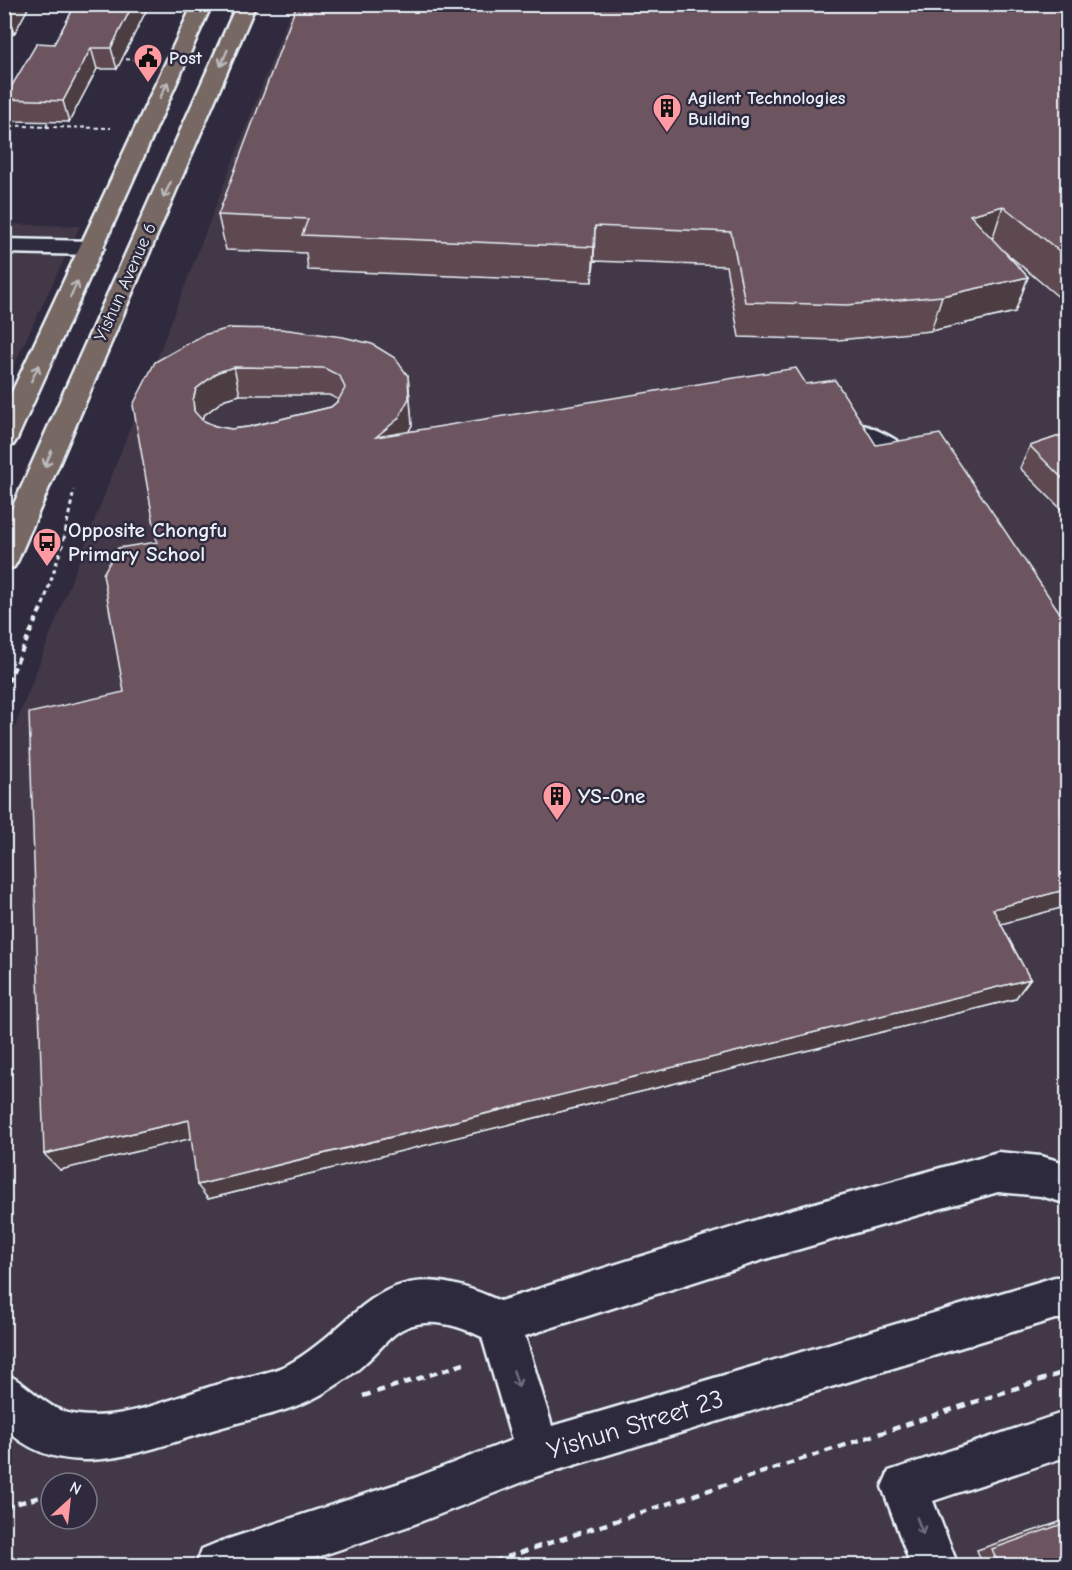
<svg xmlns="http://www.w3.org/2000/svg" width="1072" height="1570" viewBox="0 0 1072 1570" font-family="'Comic Neue',sans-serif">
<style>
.built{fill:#423747;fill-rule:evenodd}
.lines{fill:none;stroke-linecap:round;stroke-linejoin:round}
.minor-casing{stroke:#e8f1f8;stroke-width:5}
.major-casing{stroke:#e8f1f8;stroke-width:5}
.path-far3{stroke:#e8f1f8;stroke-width:2;stroke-dasharray:4 3;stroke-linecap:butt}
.path-far2{stroke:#e8f1f8;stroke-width:3;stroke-dasharray:4.5 4;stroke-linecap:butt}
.path-far1{stroke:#e8f1f8;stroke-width:4;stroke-dasharray:6 4.5;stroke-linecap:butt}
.path{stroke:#e8f1f8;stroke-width:4.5;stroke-dasharray:8 6;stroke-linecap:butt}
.minor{fill:#2f2a3d;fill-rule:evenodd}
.major{fill:#776864;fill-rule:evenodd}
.wall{fill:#5e4951;stroke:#e8f1f8;stroke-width:1.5;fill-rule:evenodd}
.shaded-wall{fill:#4c3c42;stroke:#e8f1f8;stroke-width:1.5}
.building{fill:#6d555e;stroke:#e8f1f8;stroke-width:1.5;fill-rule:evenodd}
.oneway{stroke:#bbbabd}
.oneway2{stroke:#70707e}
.labels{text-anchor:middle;stroke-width:5;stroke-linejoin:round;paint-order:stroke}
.far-poi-label{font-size:18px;font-weight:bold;fill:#e8f1f8;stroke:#2f2a3d;text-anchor:start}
.far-street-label{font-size:18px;fill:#e8f1f8;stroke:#2f2a3d}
.poi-label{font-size:21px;font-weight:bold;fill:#e8f1f8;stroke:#2f2a3d;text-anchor:start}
.near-street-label{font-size:26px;fill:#e8f1f8;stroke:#2f2a3d}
</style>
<rect width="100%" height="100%" fill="#2f2a3d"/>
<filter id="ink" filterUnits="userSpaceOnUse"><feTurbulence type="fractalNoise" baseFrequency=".0167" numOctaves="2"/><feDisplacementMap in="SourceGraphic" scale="12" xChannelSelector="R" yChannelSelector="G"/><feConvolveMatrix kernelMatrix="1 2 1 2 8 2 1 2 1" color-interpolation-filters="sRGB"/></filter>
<g filter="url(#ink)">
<path class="built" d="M293,5H1067V1565H5L4,755ZM51,1483H87V1519H51Z
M5,224L80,226L5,384Z"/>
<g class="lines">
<g class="minor-casing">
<path id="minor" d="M4,239L92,241L100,243L104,248L100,253L92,255L4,253Z
M828,416C868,423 909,439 931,475L927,482C920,483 914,486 908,482C901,478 895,467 888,461C867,444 844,438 819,431L815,425L819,419Z
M998,1152L1041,1156L1068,1164V1204L1041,1196L998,1192L772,1257L525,1336L552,1426L1055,1277H1068V1319H1055L538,1476L412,1525L291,1566H196L202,1549L219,1542L412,1479L512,1440L482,1337C460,1326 432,1317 407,1327C391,1333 379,1351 366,1362C353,1375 337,1385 322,1394C290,1412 253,1418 219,1428C151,1448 65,1489 4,1427V1373C32,1385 45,1411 78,1415C126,1421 174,1397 219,1384C241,1377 268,1375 289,1364C318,1348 339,1325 364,1305C409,1269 452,1279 500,1301L772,1215Z
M1068,1411V1456L933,1501L958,1566H911L882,1487L889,1471Z"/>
</g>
<g class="major-casing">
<path id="major" d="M193,4H212L17,439L13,445L4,448V409Z
M237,4H256L18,560L14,567L4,570V526Z"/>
</g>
<path class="path-far3" d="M65,4L79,5
M141,7L166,8
M119,59L144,60
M4,125L46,127L51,118
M46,127L111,128"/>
<path class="path-far2" d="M43,605L63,543L74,490"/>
<path class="path-far1" d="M4,691L43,604"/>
<path class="path" d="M363,1396L467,1363
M4,1507L51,1494
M480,1566L1068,1371"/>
<use href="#minor" class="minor"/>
<use href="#major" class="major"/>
</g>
<path class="wall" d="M4,4H28L29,6L14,34H4Z
M76,4H144L146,11L117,69H97L69,122L12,121L4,99L54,44Z
M1068,4V305L1000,248L1028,277L1015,312L931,331L838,340L739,337L726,266L594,261L592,282L308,270L306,253L226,250L218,215Z
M203,335L408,376L412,425L408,432L806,384L876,445L1068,625V906L1001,924L1030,979L1015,999L208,1199L191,1138L60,1170L124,692ZM240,395H329L339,400L331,407L248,427L231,429L215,426L202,420L203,416L225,399Z
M1068,433V516L1020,468L1030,446Z
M1068,1519V1566H983L977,1550Z"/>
<path class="shaded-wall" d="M12,4H28L29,6L14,34L8,14Z
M133,4H144L146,11L117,69L111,48Z
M91,48L97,69L69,122L63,101Z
M1003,206L992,240L970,215Z
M595,226L594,261L592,282L594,247Z
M1028,277L1015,312L931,331L942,296Z
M234,367L240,395L225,399L203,416L200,427L194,411L193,400L196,389L218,372Z
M408,376L412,425L401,446L376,437Z
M1068,889V906L979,930L993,909Z
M1030,979L1015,999L208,1199L197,1185Z
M189,1120L201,1136L60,1170L44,1154Z"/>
<path class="building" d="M4,4H12L8,14H4Z
M76,4H133L111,48H91L63,101L4,99L37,43L54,44Z
M297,4H1068V258L1003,206L970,215L1028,277L942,296L847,305L745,302L731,232L595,226L594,247L302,235L308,219L218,215Z
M230,328L281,329L343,337L372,344L395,358L408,376L409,398L398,419L376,437L796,368L806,384L835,380L876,445L940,434L1068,625V889L993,909L1030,979L197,1185L189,1120L44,1154L29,713L124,692L103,574L118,548L157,542L133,405L155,362L203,335ZM234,367L324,368L340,376L345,388L338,401L331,407L248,427L231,429L215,426L202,420L194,411L193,400L196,389L218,372Z
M1068,433V484L1030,446Z
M1068,1522V1566H999L992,1549Z"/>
<defs><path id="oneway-shaft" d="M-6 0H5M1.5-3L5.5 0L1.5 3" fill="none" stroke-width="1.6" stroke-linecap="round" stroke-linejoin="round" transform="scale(1.5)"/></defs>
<g class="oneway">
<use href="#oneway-shaft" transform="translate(224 58) rotate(113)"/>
<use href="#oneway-shaft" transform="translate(164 90) rotate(-64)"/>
<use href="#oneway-shaft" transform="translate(167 190) rotate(115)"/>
<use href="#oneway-shaft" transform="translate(74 289) rotate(-65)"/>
<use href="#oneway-shaft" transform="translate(35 373) rotate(-65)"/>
<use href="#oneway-shaft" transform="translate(48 459) rotate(113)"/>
</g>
<g class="oneway2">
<use href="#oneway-shaft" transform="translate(516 1379) rotate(73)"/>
<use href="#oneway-shaft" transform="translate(920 1526) rotate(69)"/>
</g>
</g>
<defs>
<g id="civic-pin" transform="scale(1.5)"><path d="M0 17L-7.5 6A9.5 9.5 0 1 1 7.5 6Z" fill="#ff9aa2" stroke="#2f2a3d"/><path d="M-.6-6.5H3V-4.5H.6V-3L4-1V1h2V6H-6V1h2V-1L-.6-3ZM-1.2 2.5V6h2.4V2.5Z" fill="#111"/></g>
<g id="building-pin" transform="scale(1.5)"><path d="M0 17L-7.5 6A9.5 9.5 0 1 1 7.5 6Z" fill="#ff9aa2" stroke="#2f2a3d"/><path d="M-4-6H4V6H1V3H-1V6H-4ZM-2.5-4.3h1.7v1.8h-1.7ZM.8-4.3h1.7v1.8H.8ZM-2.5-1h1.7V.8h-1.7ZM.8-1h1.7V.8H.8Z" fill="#111"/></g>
<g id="bus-pin" transform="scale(1.5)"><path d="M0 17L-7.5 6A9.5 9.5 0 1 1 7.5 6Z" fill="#ff9aa2" stroke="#2f2a3d"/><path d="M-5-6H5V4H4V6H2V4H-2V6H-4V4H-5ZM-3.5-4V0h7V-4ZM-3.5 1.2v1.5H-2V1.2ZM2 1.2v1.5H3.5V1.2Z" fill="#111"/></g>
</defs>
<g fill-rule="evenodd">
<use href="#civic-pin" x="148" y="58"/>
<use href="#building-pin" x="667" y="108"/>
<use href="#bus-pin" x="47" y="542"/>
<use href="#building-pin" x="557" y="796"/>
</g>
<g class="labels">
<g class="far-poi-label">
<text x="169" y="64">Post</text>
<text x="688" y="104">Agilent Technologies<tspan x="688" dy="21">Building</tspan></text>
</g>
<g class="far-street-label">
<text transform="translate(125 282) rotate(-66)" y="6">Yishun Avenue 6</text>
</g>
<g class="poi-label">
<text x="68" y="537">Opposite Chongfu<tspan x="68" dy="24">Primary School</tspan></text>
<text x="578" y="803">YS-One</text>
</g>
<g class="near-street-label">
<text transform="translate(635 1424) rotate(-17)" y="9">Yishun Street 23</text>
</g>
</g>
<rect width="1072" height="1570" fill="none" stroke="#2f2a3d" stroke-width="24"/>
<rect x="12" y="12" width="1048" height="1546" fill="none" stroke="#e8f1f8" stroke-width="2" filter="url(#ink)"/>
<g transform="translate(69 1501) rotate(27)"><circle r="28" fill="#2f2a3d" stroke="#797a88" stroke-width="1.5"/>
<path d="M0-4.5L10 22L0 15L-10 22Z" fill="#ff9aa2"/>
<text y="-9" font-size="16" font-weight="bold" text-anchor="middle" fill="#e8f1f8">N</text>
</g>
</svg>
